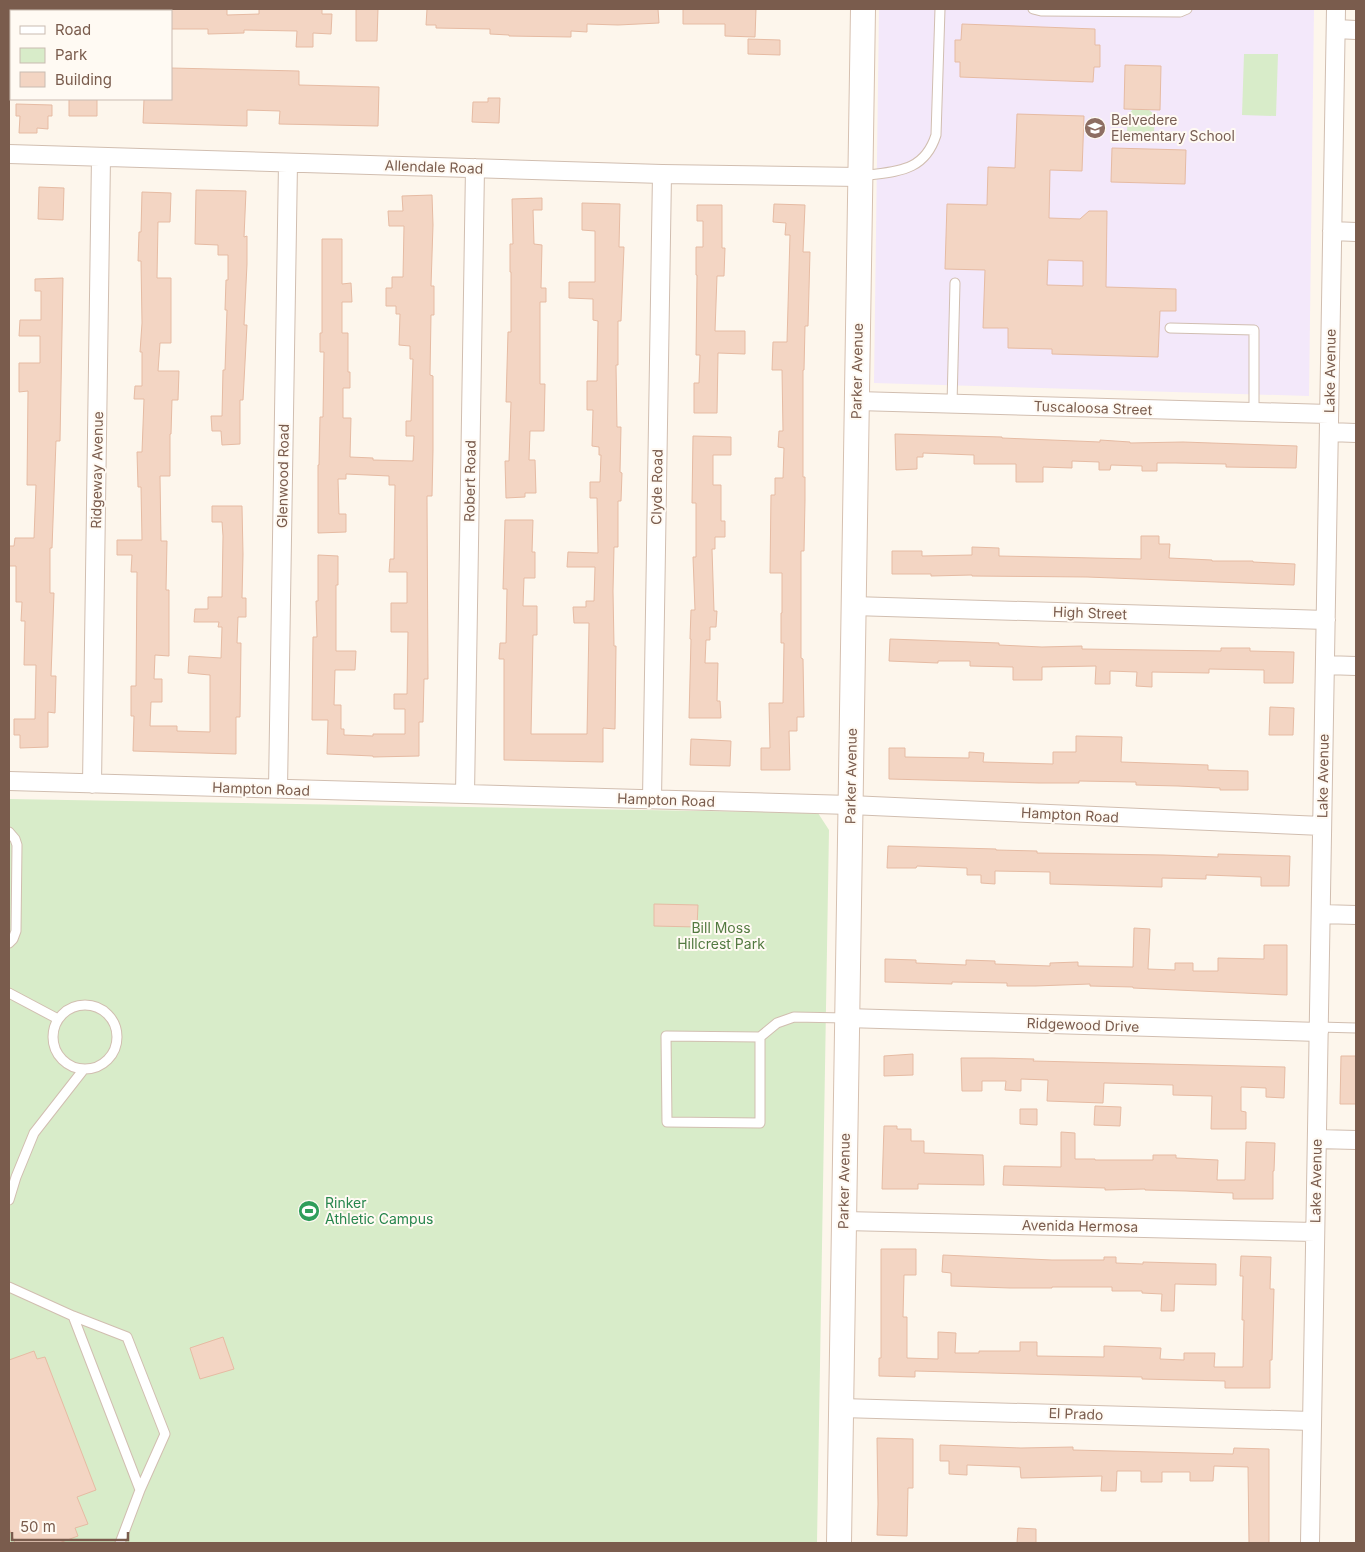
<svg xmlns="http://www.w3.org/2000/svg" width="1365" height="1552" viewBox="0 0 1365 1552" font-family="Inter,sans-serif">
<style>
.education{fill:#f3e8fa}
.green{fill:#d8ecc9}
.building{fill:#f3d5c3;stroke:#e6bba3;fill-rule:evenodd}
.lines{fill:none;stroke-linecap:round;stroke-linejoin:round}
.lane-casing{stroke:#d1beb0;stroke-width:11}
.street-casing{stroke:#d1beb0;stroke-width:20}
.secondary-casing{stroke:#d6c0b0;stroke-width:26}
.lane{stroke:#fff;stroke-width:9}
.street{stroke:#fff;stroke-width:18}
.secondary{stroke:#fff;stroke-width:24}
.labels{text-anchor:middle;stroke-width:4;stroke-linejoin:round;paint-order:stroke}
.education-label{font-size:14px;fill:#785e54;stroke:#fffaf3;text-anchor:start}
.street-label{font-size:14px;fill:#7a5c4d;stroke:#fffaf3}
.park-label{font-size:14px;fill:#537a41;stroke:#fffaf3}
.leisure-label{font-size:14px;fill:#27864d;stroke:#fffaf3;text-anchor:start}
</style>
<rect width="100%" height="100%" fill="#fdf6ec"/>
<path class="education" d="M879,9H1314L1309,396L874,383Z"/>
<path class="green" d="M1244,54H1278L1276,116L1242,115Z
M1133,109L1149,110L1155,115L1154,133L1148,138L1132,137L1127,131L1128,115Z
M9,799L818,813L829,830L817,1543H9Z"/>
<path class="building" d="M171,9H227V15L259,14V9H322V14H332L331,34L313,33V47H296L297,31L244,30V33L208,34V29H171Z
M356,9H378L377,41H356Z
M427,9H658L659,23L618,25L587,24V32L571,31V37L509,36V35L490,34V29L436,28V25H426Z
M683,9H756L755,37L725,36V24H683Z
M962,24L1095,29V45H1100V67H1094L1093,82L960,77V62H955V40H961Z
M748,39L780,40V55L748,54Z
M1125,65L1161,66L1160,110L1124,109Z
M171,68L299,71V85L379,87L378,126L279,124L280,111L247,110V126L143,123L144,99H171Z
M488,98H500L499,123L472,122L473,102H488Z
M69,99H97V116H69Z
M16,104L52,105V116H48V129L37,128V133H19L20,116H16Z
M1017,114L1084,116L1082,171L1050,170L1049,218L1080,219L1089,211H1107L1106,287L1176,289V311H1160L1158,357L1052,354V349L1008,348V328H983L985,270L945,269L947,204L987,205L988,167L1015,168ZM1048,260L1083,261V286L1047,285Z
M1112,148L1186,150L1185,184L1111,182Z
M39,187L64,188L63,220L38,219Z
M196,190L246,191L244,237L247,236V264L244,325H247L243,400H240V444L222,445L221,431H212L211,416H222L223,370H225L227,310H225L226,280H228V255H218V245L195,244Z
M142,192L171,193L170,222H158L157,278H171V343H160L158,371H179L178,400H172L171,434H170V476H160L161,541H167L166,590H169V656L155,655L154,679H162V702H151L150,726H177V731L210,732V675L188,673L189,656L221,658L222,627H218L219,622H194L195,609H208V597H222L223,536L222,522H212V506H242L243,554L242,598H246V617H238L237,643H241L240,717H236V754L133,751L134,716H131V686H136L137,572H131L132,555H117V540H142L141,487H138L137,452H142L144,399H134L135,386H142V352H140L142,323L141,261H138L139,232H141Z
M432,195L433,225L431,286H434V315H431L430,375L433,376V450L432,496H427L428,679H424L423,722H419V756L373,757V756L327,754L328,720H312L313,637H317L316,601H318V555L338,556V585H336V651H356L355,670H335L334,705H341V729H344V735L373,736V734H405V709H394V694H407L408,632H391V603H407V572H389L390,559H394L395,485H389V476L346,474V479H338L339,514H346V532L318,533V465H319L320,417H323L324,352H320V333H322V239H342V284L351,283L352,302H342V333H348V372H350V388H343V418H351L350,457L373,458V460L413,461L414,436H406V421H411L413,359H410V346L399,345L400,314H396V306H386V288H392V277H403L404,226H389L388,211H403L402,196Z
M542,198V210H533L534,244L542,245L541,288H546V302H540V384H545L544,431H530L529,460H535L536,493H525V497L506,498L505,461H509L511,402H506L508,332H511V272H510V244H513L512,199Z
M582,203L620,204L619,247H624L621,321H618V365H616L617,427H621L620,472L622,473L621,501H618V547H614L613,591L614,646H616L615,729L603,728V762L504,760V659H499L500,643H506L507,589H503L505,520H533L532,552H535V578H524L523,606H537V635H533L531,734H587L589,623H574L573,607H586V601H594L595,567H567L568,552L598,553L597,498H590V482H600L601,455H599V447L592,446L593,410H587V381H597L598,321L593,320V299L569,298V282H595V231L582,230Z
M774,204L805,205L803,252H810L808,326H805L804,370H803V477H805V500L804,551H801V658L803,659L804,717H797V731H789L790,770H761V748H770L769,703H783L784,643H781V613H782V573H770L771,495H775V478H783L784,448L778,447L779,431H783L782,370H772L773,342H787L790,235H785L786,223L773,222Z
M697,205H722V248H725L724,276H717L715,331H745V354L718,353L717,413H694V383H699L700,355H696L697,275H696V247H703V221H697Z
M63,278L60,441H56L52,548H50V593H54L51,676H56L55,713L48,712V747L20,748V735H14V719H35L36,665H24L25,621H21L22,602H16V566H9V546H14L15,538H34L36,485H27L28,391L19,392V363H40V336H19L20,320H41V291H35V279Z
M895,434L1002,437V438L1100,442V440L1130,442V443L1183,442L1297,446L1296,468L1226,467V464L1176,463H1157V471H1142V466L1111,465L1110,470H1099V462L1072,461V468L1043,467V482H1016V464H974V455L923,453V457H917V469L896,470Z
M693,436L731,437V455H713V485H721V521H725V537H715V549H712L714,611H717L716,627H710V640H706L705,663H718L717,701H720L721,718H689L691,639H690L691,610H695L693,557H696V503H692Z
M1141,536H1159V544H1170L1169,558L1212,560V561H1253V562L1295,564L1294,585L1087,577L972,576V575L931,576V574H892V551H922V556L972,555V547L999,548V556L1141,559Z
M890,639L999,643V645L1042,647L1082,646V649L1221,651V648H1250V651L1294,652L1293,683H1264V670L1209,669V673L1152,672V687L1136,686L1137,672L1110,671V684H1095L1096,666L1042,667V680H1013V667L970,666V661H938V663L889,661Z
M1270,707L1294,708L1293,735H1269Z
M1076,736L1122,737L1121,762L1208,765V770L1248,771V790H1220V788L1178,786L1136,785V782L1079,781V783H1039L889,779V748H905V757L969,758V752L984,753L983,762L1053,764V752H1076Z
M691,739L731,741L730,766L690,765Z
M888,846L996,849V850L1037,851V853L1163,855L1218,857V854L1290,856L1289,886H1261V877L1206,875V879L1162,878V887L1050,884V872L995,871V884L981,883V875H967V868L917,866L916,868H887Z
M654,904L698,905L697,927L654,926Z
M1134,928L1150,929L1148,969L1175,970V963H1193V971H1218V958L1264,959V945H1287V995L1133,988V987L1090,986V984L1035,986H1007V983L952,982V984L885,982V959L916,960V963L966,965V960L995,961V964L1050,966V963L1078,962V966L1133,967Z
M913,1054V1075L884,1076V1056Z
M1341,1056H1356V1104H1340Z
M961,1058H993L1034,1059L1033,1061L1285,1067L1284,1098L1266,1097V1088L1241,1087V1111L1246,1112V1129H1211L1212,1096L1173,1095V1085L1104,1083L1103,1103L1047,1101L1048,1080L1021,1079V1091L1005,1090L1006,1081H982V1091H962Z
M1095,1106L1121,1107L1120,1126L1094,1125Z
M1020,1109H1037V1125L1020,1124Z
M884,1126H897V1129H911V1141H924V1153L983,1155L984,1185L918,1184V1189H882Z
M1061,1132L1075,1133V1159H1095V1160H1153V1155H1176V1158L1218,1160L1217,1180H1245L1246,1142L1275,1143L1274,1171H1273V1199H1233V1193L1186,1191L1145,1190V1189L1105,1190V1188L1003,1185L1004,1166L1061,1167Z
M881,1249H916V1275H904L903,1317H907V1358L938,1359V1332L956,1333L955,1353H979V1351H1020V1342H1037V1356L1104,1357V1346L1161,1348L1160,1359L1184,1360V1353H1215L1214,1367H1243L1244,1320H1242L1243,1276H1240L1241,1256L1271,1257L1270,1289H1274L1272,1360H1270V1388H1225V1381L1142,1379V1377L915,1371V1377L879,1376V1358H881Z
M943,1255L1052,1260H1104V1257H1116V1263L1143,1264V1262L1216,1264V1285L1175,1284L1174,1311H1161L1162,1294L1142,1293V1291H1112V1287H1052V1288H1010L951,1286V1273L942,1272Z
M223,1337L234,1369L200,1379L190,1348Z
M34,1351L37,1359L45,1357L96,1490L77,1497L88,1524L75,1528L78,1536L59,1543H15L9,1528V1360Z
M877,1438L913,1439V1488H908L907,1536L877,1535L878,1504Z
M940,1445L1021,1448L1073,1447V1450L1233,1454L1234,1448L1269,1449V1543H1249L1248,1467L1214,1466L1213,1481H1190V1472H1162V1482H1141V1471H1117L1116,1491H1101L1102,1476L1021,1478L1020,1467L967,1465V1475L949,1474V1461H940Z
M1018,1528L1036,1529V1543H1017Z"/>
<g class="lines">
<g class="lane-casing">
<path id="lane" d="M1033,9L1041,11L1180,12L1187,9
M862,176C895,171 924,173 936,135L940,9
M1170,328L1254,330V412
M952,404L955,283
M9,832L15,839L17,845L16,931L13,939L9,943
M9,993L58,1019
M53 1037a32 32 0 1 1 64 0a32 32 0 1 1-64 0Z
M1319,1027L1356,1028
M760,1037L666,1036L667,1122L760,1123V1037L777,1023L794,1017L846,1018
M9,1200L16,1177L34,1133L84,1069
M9,1287L73,1316L140,1490L120,1543
M73,1316L127,1337L165,1434L140,1490"/>
</g>
<g class="street-casing">
<path id="street" d="M1336,29L1356,30
M9,154L662,174L859,177
M1332,231L1356,232
M857,401L1329,414
M1329,432L1356,433
M853,606L1326,620
M1325,665L1356,666
M9,781L850,805L1322,826
M92,784L101,157
M278,789L288,163
M465,794L475,168
M652,799L662,174
M1321,914L1356,915
M846,1018L1319,1032
M1317,1139L1356,1140
M844,1221L1315,1232
M841,1408L1312,1421
M1310,1543L1336,9"/>
</g>
<g class="secondary-casing">
<path id="secondary" d="M839,1543L863,9"/>
</g>
<use href="#lane" class="lane"/>
<use href="#street" class="street"/>
<use href="#secondary" class="secondary"/>
</g>
<defs>
<g id="school-disc" transform="scale(1.125)"><circle r="9.5" fill="#8d6e63" stroke="#fffaf3"/><path d="M0-5L7-2L0 1L-7-2ZM-4 1L0 2.5L4 1V4Q0 6-4 4Z" fill="#fff"/></g>
<g id="stadium-disc" transform="scale(1.125)"><circle r="9.5" fill="#2e9e5b" stroke="#fffaf3"/><path d="M0-5a6.5 5 0 1 0 0 10a6.5 5 0 1 0 0-10ZM-3.5-1.8h7v3.6h-7Z" fill="#fff"/></g>
</defs>
<g fill-rule="evenodd">
<use href="#school-disc" x="1095" y="128"/>
<use href="#stadium-disc" x="309" y="1211"/>
</g>
<g class="labels">
<g class="education-label">
<text x="1111" y="125">Belvedere<tspan x="1111" dy="16">Elementary School</tspan></text>
</g>
<g class="street-label">
<text transform="translate(434 167) rotate(2)" y="5">Allendale Road</text>
<text transform="translate(857 371) rotate(-89)" y="5">Parker Avenue</text>
<text transform="translate(1330 371) rotate(-89)" y="5">Lake Avenue</text>
<text transform="translate(1093 408) rotate(2)" y="5">Tuscaloosa Street</text>
<text transform="translate(97 470) rotate(-89)" y="5">Ridgeway Avenue</text>
<text transform="translate(283 476) rotate(-89)" y="5">Glenwood Road</text>
<text transform="translate(470 481) rotate(-89)" y="5">Robert Road</text>
<text transform="translate(657 487) rotate(-89)" y="5">Clyde Road</text>
<text transform="translate(1090 613) rotate(2)" y="5">High Street</text>
<text transform="translate(851 776) rotate(-89)" y="5">Parker Avenue</text>
<text transform="translate(1323 776) rotate(-89)" y="5">Lake Avenue</text>
<text transform="translate(261 789) rotate(2)" y="5">Hampton Road</text>
<text transform="translate(666 800) rotate(2)" y="5">Hampton Road</text>
<text transform="translate(1070 815) rotate(3)" y="5">Hampton Road</text>
<text transform="translate(1083 1025) rotate(2)" y="5">Ridgewood Drive</text>
<text transform="translate(844 1181) rotate(-89)" y="5">Parker Avenue</text>
<text transform="translate(1316 1181) rotate(-89)" y="5">Lake Avenue</text>
<text transform="translate(1080 1226) rotate(1)" y="5">Avenida Hermosa</text>
<text transform="translate(1076 1414) rotate(2)" y="5">El Prado</text>
</g>
<g class="park-label">
<text x="721" y="933">Bill Moss<tspan x="721" dy="16">Hillcrest Park</tspan></text>
</g>
<g class="leisure-label">
<text x="325" y="1208">Rinker<tspan x="325" dy="16">Athletic Campus</tspan></text>
</g>
</g>
<rect width="1365" height="1552" fill="none" stroke="#7a5c4d" stroke-width="20"/>
<rect x="10" y="10" width="162" height="90" fill="#fffaf3" stroke="#cabbb1"/>
<rect x="20" y="26" width="25" height="8" fill="#ffffff" stroke="#cabbb1"/>
<text x="55" y="35" font-size="15" fill="#7a5c4d">Road</text>
<rect x="20" y="48" width="25" height="15" fill="#d8ecc9" stroke="#cabbb1"/>
<text x="55" y="60" font-size="15" fill="#7a5c4d">Park</text>
<rect x="20" y="72" width="25" height="15" fill="#f3d5c3" stroke="#cabbb1"/>
<text x="55" y="85" font-size="15" fill="#7a5c4d">Building</text>
<path d="M12 1532v8h116v-8" fill="none" stroke="#7a5c4d" stroke-width="2.5"/>
<text x="20" y="1532" font-size="15" fill="#7a5c4d" stroke="#fffaf3" stroke-width="4" paint-order="stroke">50 m</text>
</svg>
